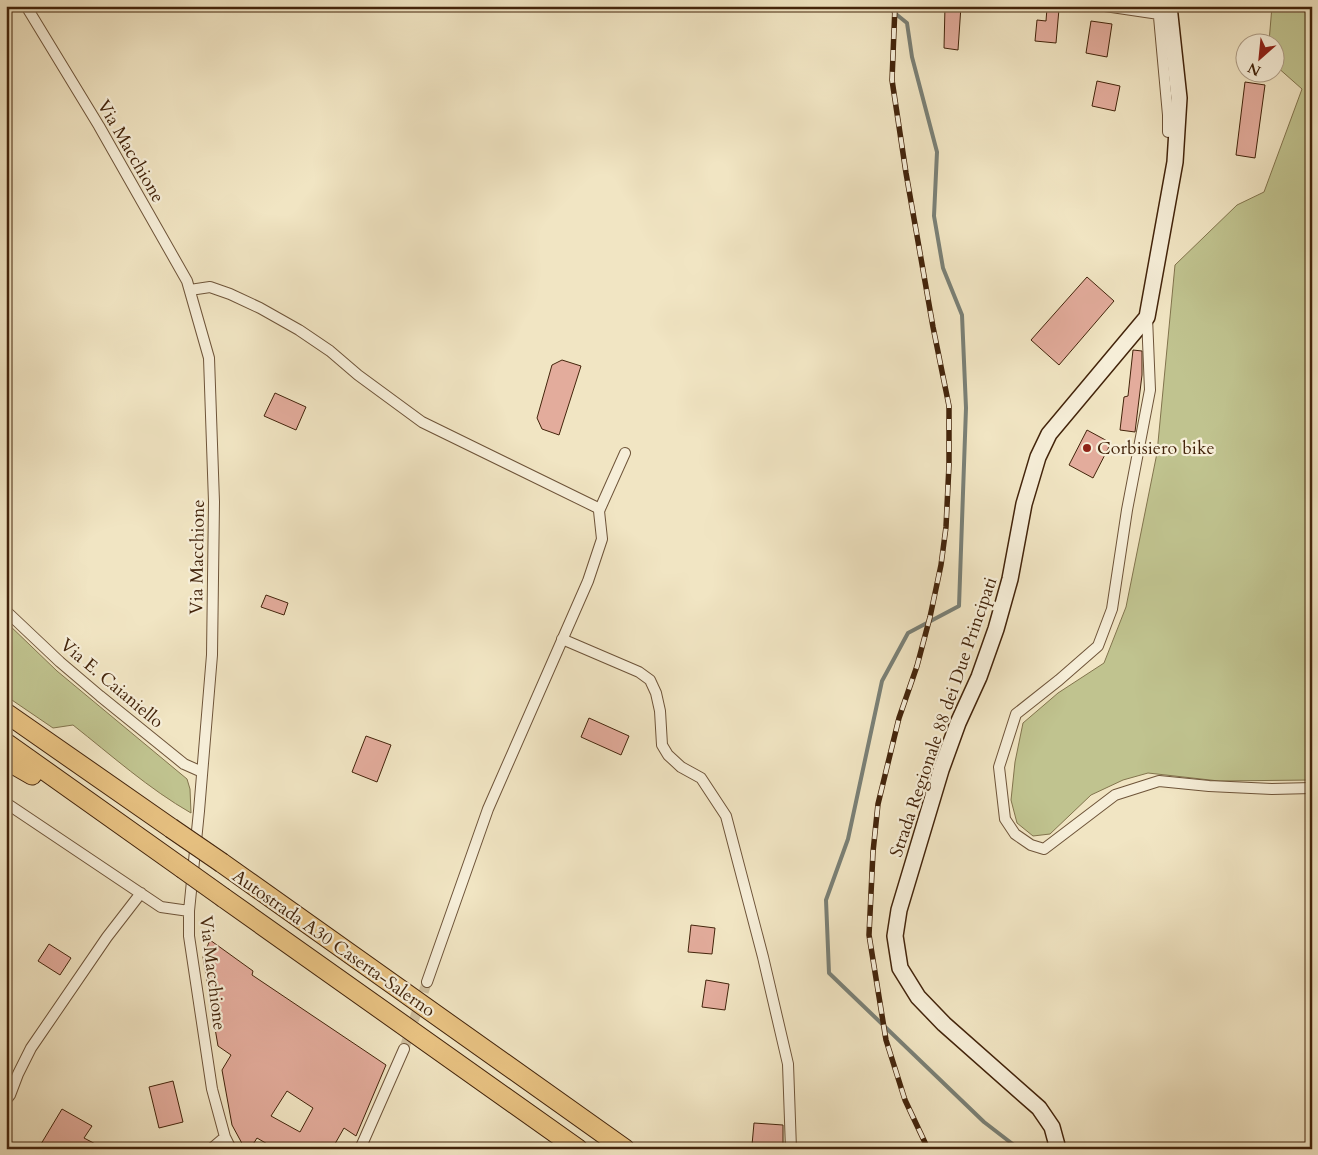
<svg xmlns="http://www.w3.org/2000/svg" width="1318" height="1155" viewBox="0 0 1318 1155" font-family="Cardo,serif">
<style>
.green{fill:#c0c38f;stroke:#82744d}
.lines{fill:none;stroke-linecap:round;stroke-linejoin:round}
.stream{stroke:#7a8076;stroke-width:4}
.building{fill:#e3ac9c;stroke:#43240b;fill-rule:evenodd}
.street-tunnel{stroke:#cebe9e;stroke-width:10;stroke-dasharray:10 5;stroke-linecap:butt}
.street-casing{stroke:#6e5439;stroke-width:12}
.secondary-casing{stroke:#43240b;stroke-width:18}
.highway-casing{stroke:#43240b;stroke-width:21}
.street{stroke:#f6eed8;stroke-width:10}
.secondary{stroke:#f6eed8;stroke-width:15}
.highway{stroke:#e8c282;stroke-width:19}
.rail-casing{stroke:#43240b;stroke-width:5.5}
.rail{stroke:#f6eed8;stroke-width:4;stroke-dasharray:11;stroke-linecap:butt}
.highway-bridge-casing{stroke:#43240b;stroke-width:21;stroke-linecap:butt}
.highway-bridge{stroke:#e8c282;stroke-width:19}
.poi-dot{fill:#8f2418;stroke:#f6eed8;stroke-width:2}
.labels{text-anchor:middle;stroke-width:4.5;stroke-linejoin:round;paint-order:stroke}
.street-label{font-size:18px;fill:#43240b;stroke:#f6eed8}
.poi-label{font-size:18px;fill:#43240b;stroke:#f6eed8;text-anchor:start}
</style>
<rect width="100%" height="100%" fill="#f1e5c3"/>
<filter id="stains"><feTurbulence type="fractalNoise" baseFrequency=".004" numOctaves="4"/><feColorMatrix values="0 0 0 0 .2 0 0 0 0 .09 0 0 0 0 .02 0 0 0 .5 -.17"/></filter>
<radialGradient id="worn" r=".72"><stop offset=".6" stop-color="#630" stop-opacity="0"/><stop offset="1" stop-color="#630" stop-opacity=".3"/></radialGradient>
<path class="green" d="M1272,6H1312V780L1219,781L1148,773L1123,780L1091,795L1050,834L1033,836L1017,823L1011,800L1015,762L1023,723L1058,693L1104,663L1126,607L1157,453L1175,265L1237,205L1264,192L1302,89L1276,66V42H1269Z
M6,622L57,671L187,779L190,789L191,813C149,789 111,755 73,725L53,728L6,696Z"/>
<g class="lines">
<path class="stream" d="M886,6L907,23L912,57L937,152L934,216L943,268L962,315L966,408L959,606L908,633L882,681L848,839L826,900L829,973L984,1122L1019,1149"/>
</g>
<path class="building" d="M945,6H961L958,50L944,48Z
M1047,8L1059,9L1056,43L1035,41L1037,20L1046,21Z
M1091,21L1112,24L1107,57L1086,53Z
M1097,81L1120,86L1115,111L1092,106Z
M1245,82L1265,85L1255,158L1236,155Z
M1087,277L1114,301L1059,365L1031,340Z
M1133,350L1142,351V375L1135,432L1120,430L1124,397L1128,396Z
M562,360L581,366L559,435L542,429L537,418L552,365Z
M275,393L306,407L296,430L264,416Z
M1087,430L1111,443L1093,478L1069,465Z
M266,595L288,603L284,615L261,607Z
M589,718L629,736L621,755L581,737Z
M366,736L391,745L377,782L352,772Z
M691,925L715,928L712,954L688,952Z
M210,940L253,971L252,975L386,1065L356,1136L344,1128L332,1149H276L257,1138L250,1149H245L232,1125L222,1070L231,1055L218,1046L203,957ZM287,1091L313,1108L300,1132L271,1116Z
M49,944L71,958L60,975L38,961Z
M706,980L729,984L725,1010L702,1007Z
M173,1081L183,1122L159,1128L149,1087Z
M62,1109L92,1126L84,1138L105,1149H38Z
M754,1123L783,1125V1147L752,1145Z"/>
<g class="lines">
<path class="street-tunnel" d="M404,1049L427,982"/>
<g class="street-casing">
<path id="street" d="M26,6L99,126L187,281L209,358L214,502L212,655L199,811L189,911V936L212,1089L225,1137L231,1149
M1105,6L1159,14
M1158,6L1168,115V132
M190,290L210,287L230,294L260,308L299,330L330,351L358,375L422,422L600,509
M1147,317L1150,390L1127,510L1112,609L1098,646L1059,680L1016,714L999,767L1005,819L1015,834L1031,845L1044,849L1115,795L1159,781L1209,786L1272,789L1312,788
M6,611L60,662L100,696L184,764L202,772
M562,639L639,672L650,680L656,693L660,711L662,745L668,755L681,767L701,778L726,816L763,957L788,1064L791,1149
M6,803L161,907L189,911
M427,982L488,809L588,581L602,539L599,511L625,453
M6,1100L10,1095L18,1074L31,1048L107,937L141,893
M211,1149L225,1137
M360,1149L404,1049"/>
</g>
<g class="secondary-casing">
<path id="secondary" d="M1058,1149L1052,1127L1039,1108L944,1024L918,997L900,968L895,936L899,910L941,770L958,723L979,677L996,629L1010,579L1024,504L1038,457L1049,434L1147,317L1175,162L1179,98L1169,6"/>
</g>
<g class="highway-casing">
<path id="highway" d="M6,713L171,828
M6,743L182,868
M6,760L32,775
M222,863L625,1149
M224,898L578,1149"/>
</g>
<use href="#street" class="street"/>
<use href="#secondary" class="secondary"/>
<use href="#highway" class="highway"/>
<g class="rail-casing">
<path id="rail" d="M895,6L892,80L906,173L933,327L949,406V465L946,527L941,565L930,617L917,666L899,718L878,804L873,852L869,935L886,1040L905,1100L928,1149"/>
</g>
<use href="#rail" class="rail"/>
<g class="highway-bridge-casing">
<path id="highway-bridge" d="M171,828L222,863
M182,868L224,898"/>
</g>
<use href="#highway-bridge" class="highway-bridge"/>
</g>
<circle class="poi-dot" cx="1087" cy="448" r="5"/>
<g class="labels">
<g class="street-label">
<text transform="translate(131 151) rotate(60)" y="6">Via Macchione</text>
<text transform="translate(197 557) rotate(-89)" y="6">Via Macchione</text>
<text transform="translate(112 683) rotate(40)" y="6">Via E. Caianiello</text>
<text transform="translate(943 717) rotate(-71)" y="6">Strada Regionale 88 dei Due Principati</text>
<text transform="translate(334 943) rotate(35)" y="6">Autostrada A30 Caserta-Salerno</text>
<text transform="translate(213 973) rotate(83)" y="6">Via Macchione</text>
</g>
<g class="poi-label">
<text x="1097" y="454">Corbisiero bike</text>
</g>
</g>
<rect width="1318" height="1155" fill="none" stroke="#f1e5c3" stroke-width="25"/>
<rect x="8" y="8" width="1303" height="1140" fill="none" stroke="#43240b" stroke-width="2.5"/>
<rect x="12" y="12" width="1293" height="1130" fill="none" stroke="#43240b"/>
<g transform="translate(1260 58) rotate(207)"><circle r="24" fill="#f6eed8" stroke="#ae9d86"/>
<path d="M0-4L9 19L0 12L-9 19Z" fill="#8f2418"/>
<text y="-8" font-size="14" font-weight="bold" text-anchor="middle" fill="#43240b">N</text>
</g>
<rect width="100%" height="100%" filter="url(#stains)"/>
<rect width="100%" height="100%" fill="url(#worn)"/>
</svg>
